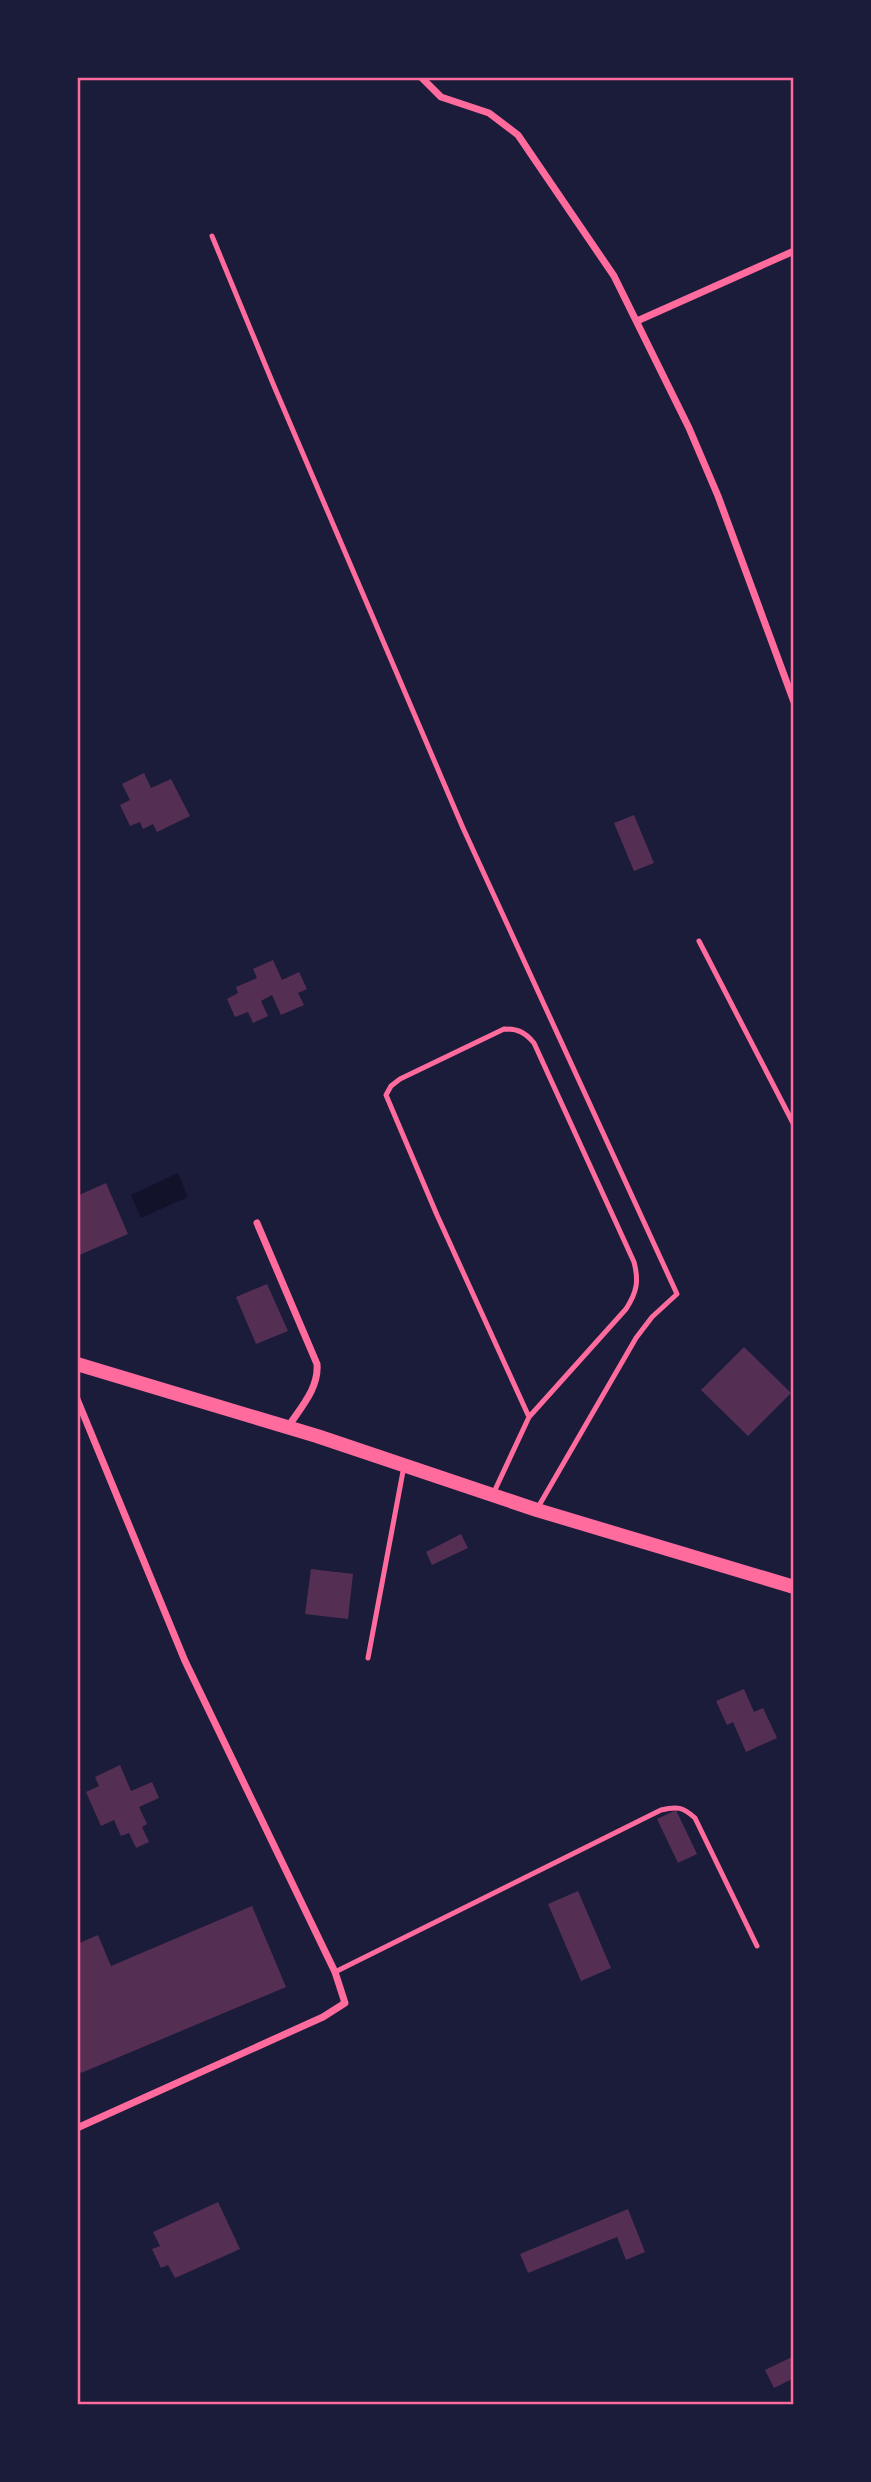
<svg xmlns="http://www.w3.org/2000/svg" width="871" height="2482" viewBox="0 0 871 2482" font-family="Manrope,sans-serif">
<style>
.water{fill:#12122b}
.building{fill:#542f53}
.lines{fill:none;stroke-linecap:round;stroke-linejoin:round}
.service{stroke:#ff6b9d;stroke-width:5}
.minor{stroke:#ff6b9d;stroke-width:7}
.secondary{stroke:#ff6b9d;stroke-width:14}
.neatline{fill:none;stroke:#ff6b9d;stroke-width:2.5}
</style>
<rect width="100%" height="100%" fill="#1b1b3a"/>
<path class="water" d="M178,1173L188,1197L141,1218L131,1195Z"/>
<path class="building" d="M144,773L151,788L171,779L190,816L157,832L153,824L143,829L140,822L130,826L120,805L130,800L122,784Z
M634,815L654,863L634,871L614,823Z
M273,960L282,980L299,972L307,989L298,993L304,1005L281,1015L272,995L261,1001L268,1016L253,1023L248,1012L235,1017L227,999L238,993L236,987L257,978L253,969Z
M106,1183L128,1234L77,1256V1196Z
M267,1284L288,1331L256,1344L236,1297Z
M744,1347L791,1393L748,1436L701,1390Z
M461,1534L468,1548L432,1565L426,1552Z
M311,1569L353,1574L348,1619L305,1614Z
M744,1689L754,1712L763,1708L777,1738L746,1752L733,1722L727,1725L716,1701Z
M120,1765L131,1791L152,1782L159,1798L139,1807L147,1824L142,1827L149,1842L136,1848L129,1833L121,1836L114,1820L101,1826L86,1792L99,1786L95,1777Z
M676,1810L697,1854L678,1863L657,1819Z
M578,1891L611,1968L581,1981L548,1904Z
M252,1906L286,1987L81,2073L77,2065V1944L98,1935L111,1966Z
M218,2202L240,2249L175,2278L168,2265L161,2268L152,2249L160,2246L153,2232Z
M628,2209L645,2252L626,2260L617,2237L528,2273L520,2254Z
M794,2356V2378L774,2388L765,2370Z"/>
<g class="lines">
<path class="service" d="M212,236L274,386L463,828L677,1294L652,1317L636,1338L537,1509
M699,941L794,1125
M494,1492L529,1417L626,1309C637,1292 639,1281 634,1262L534,1043C525,1032 518,1029 504,1029L400,1079L391,1086L386,1095L437,1215L529,1417
M368,1658L404,1466
M335,1972L661,1810C677,1806 683,1807 695,1818L757,1946"/>
<path class="minor" d="M421,77L441,97L489,113L518,135L614,276L689,428L718,496L794,702
M637,321L794,251
M257,1223L317,1364C319,1388 301,1407 288,1427
M77,1399L185,1661L335,1972L345,2003L323,2017L77,2128"/>
<path class="secondary" d="M77,1364L317,1436L537,1510L794,1587"/>
</g>
<rect width="871" height="2482" fill="none" stroke="#1b1b3a" stroke-width="158"/>
<rect x="79" y="79" width="713" height="2324" class="neatline"/>
</svg>
